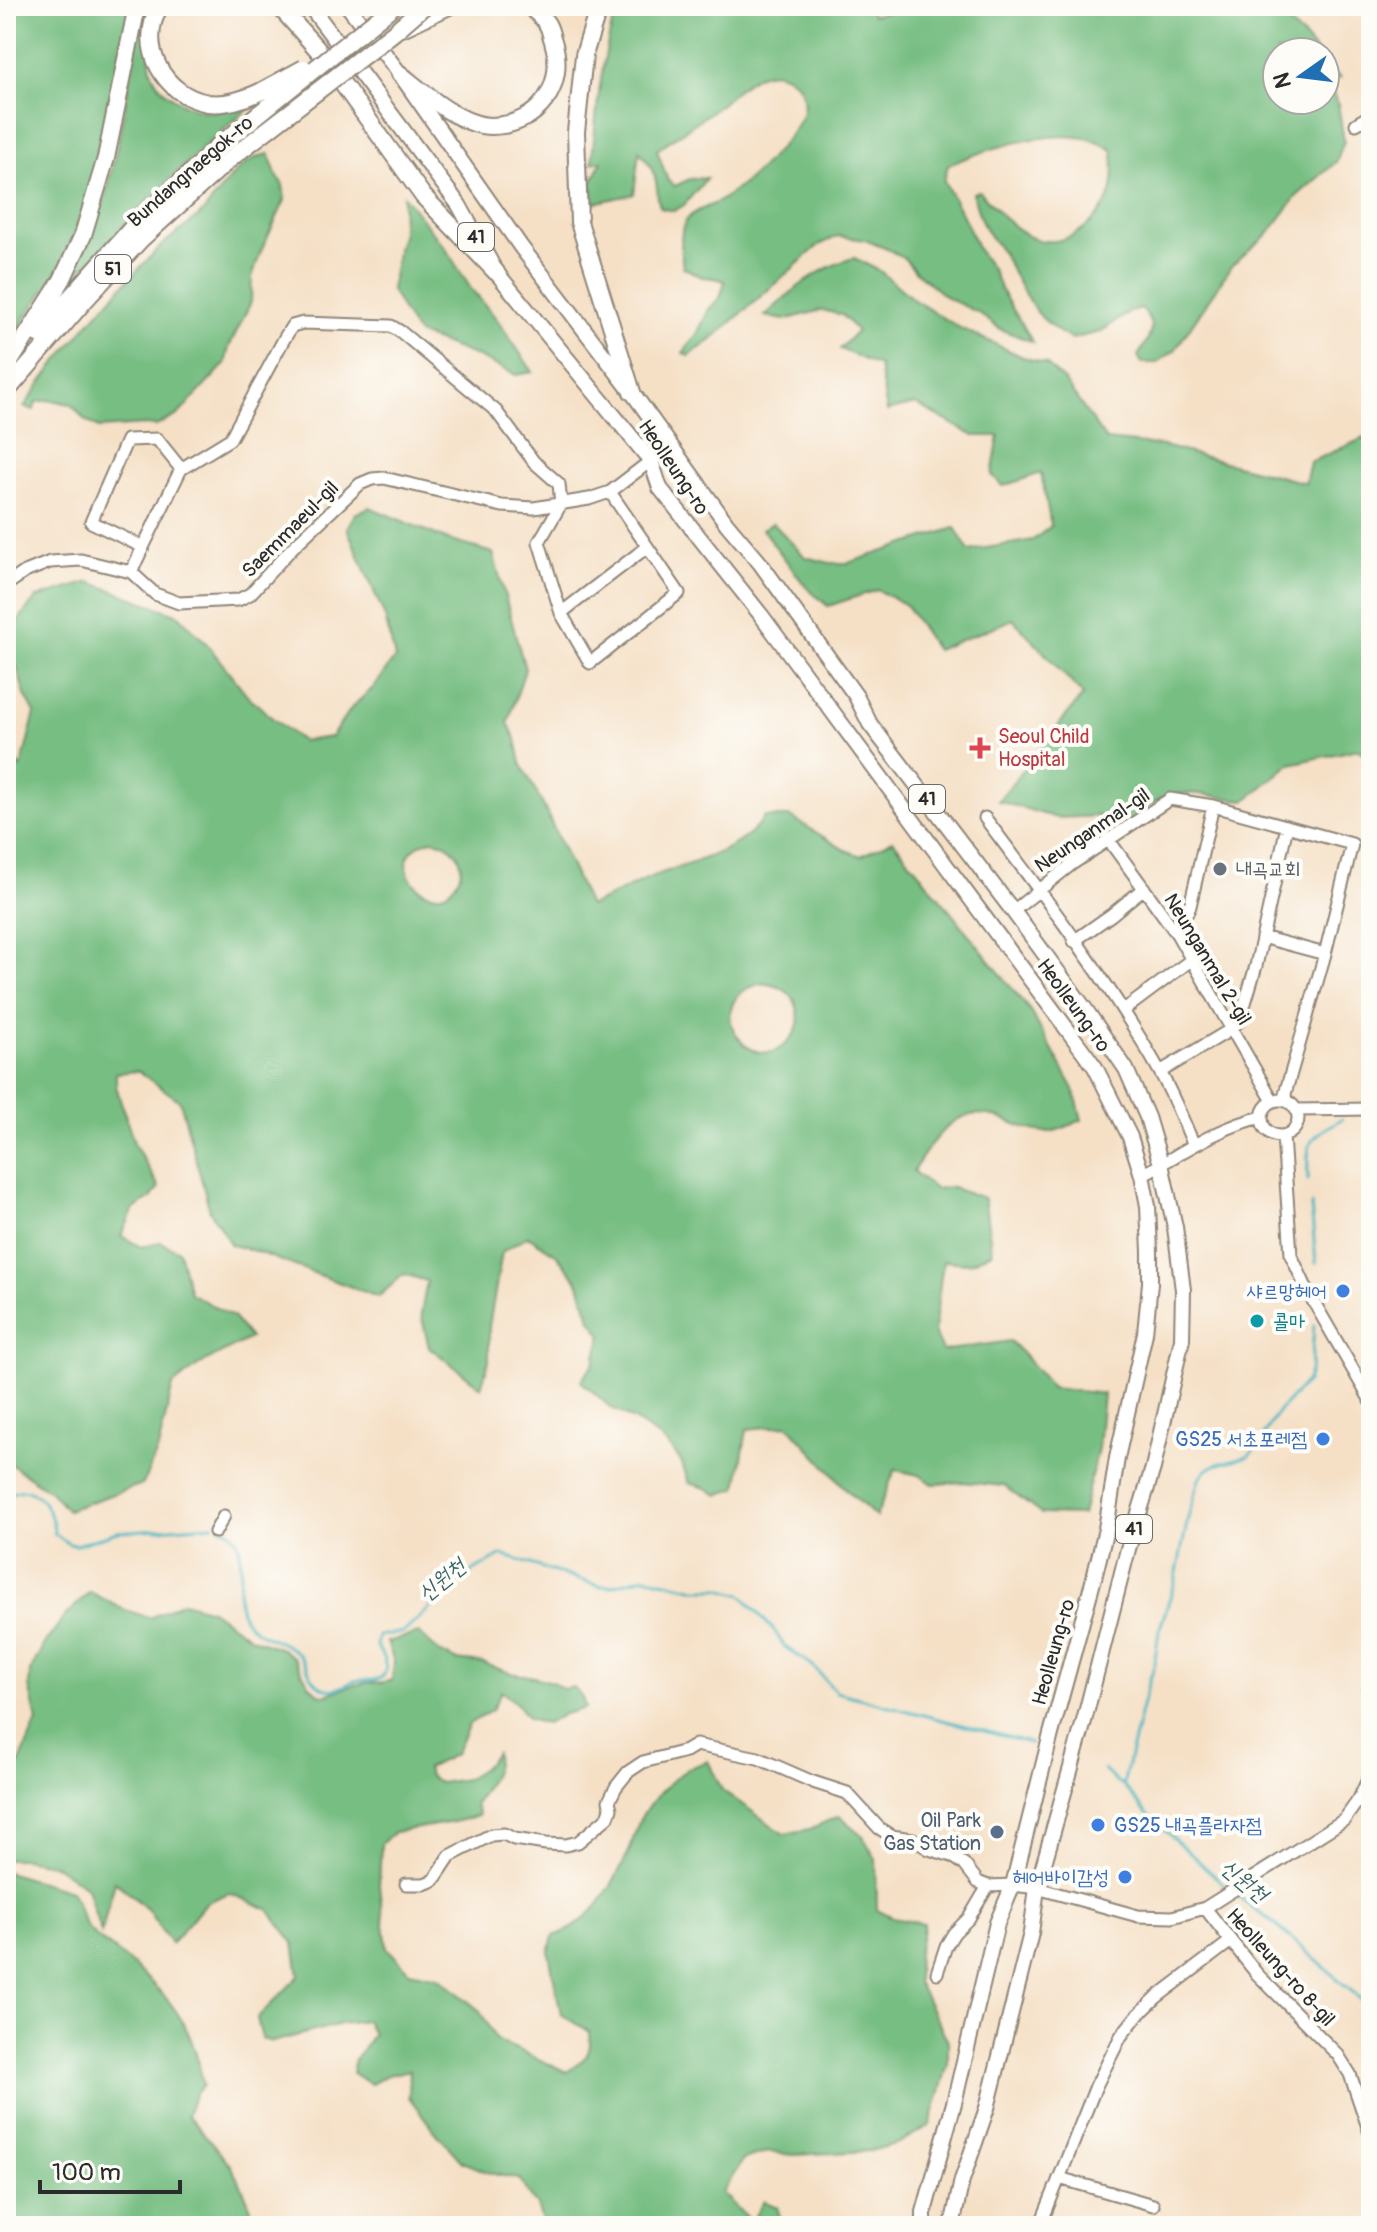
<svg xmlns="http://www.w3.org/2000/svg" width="1377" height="2232" viewBox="0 0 1377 2232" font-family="Pangolin,'Poor Story',sans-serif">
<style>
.forest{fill:#77be82;stroke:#517456;stroke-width:2;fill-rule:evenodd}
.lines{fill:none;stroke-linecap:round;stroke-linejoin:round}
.stream{stroke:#44b3bd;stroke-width:3}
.minor-casing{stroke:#908678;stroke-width:15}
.major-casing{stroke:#908678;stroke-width:18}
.highway-casing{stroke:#908678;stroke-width:20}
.minor{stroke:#fff;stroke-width:11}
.major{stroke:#fff;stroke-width:14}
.highway{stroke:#fff;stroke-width:16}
.highway-bridge-casing{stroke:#908678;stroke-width:20;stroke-linecap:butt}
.highway-bridge{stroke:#fff;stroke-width:16}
.health-dot{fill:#e0444e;stroke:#fdfcf7;stroke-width:3}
.worship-dot{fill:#6b7280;stroke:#fdfcf7;stroke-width:3}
.shop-dot{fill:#3f7fe0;stroke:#fdfcf7;stroke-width:3}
.culture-dot{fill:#0f9aa8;stroke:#fdfcf7;stroke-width:3}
.service-dot{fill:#5c6f8a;stroke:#fdfcf7;stroke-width:3}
.labels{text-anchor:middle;stroke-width:8;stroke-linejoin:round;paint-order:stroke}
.shield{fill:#fdfcf7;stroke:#6a6a68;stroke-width:2}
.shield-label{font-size:18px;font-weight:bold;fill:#2b2b2b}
.street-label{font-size:20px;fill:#2b2b2b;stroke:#fdfcf7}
.health-label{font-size:20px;fill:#be3a42;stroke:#fdfcf7;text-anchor:start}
.worship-label{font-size:20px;fill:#5b616d;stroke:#fdfcf7;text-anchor:start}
.shop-label{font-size:20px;fill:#366cbe;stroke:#fdfcf7;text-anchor:end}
.culture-label{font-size:20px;fill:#0d838f;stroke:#fdfcf7;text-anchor:start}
.service-label{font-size:20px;fill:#4e5e75;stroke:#fdfcf7;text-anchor:end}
.water-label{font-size:22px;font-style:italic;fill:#356165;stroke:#fdfcf7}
</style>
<rect width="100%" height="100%" fill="#fdfcf7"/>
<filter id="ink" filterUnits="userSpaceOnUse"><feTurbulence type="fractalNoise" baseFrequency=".0125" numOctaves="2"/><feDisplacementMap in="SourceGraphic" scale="16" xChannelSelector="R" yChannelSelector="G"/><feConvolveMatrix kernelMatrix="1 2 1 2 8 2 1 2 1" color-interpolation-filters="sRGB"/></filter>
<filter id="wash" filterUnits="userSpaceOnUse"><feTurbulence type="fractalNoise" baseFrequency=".006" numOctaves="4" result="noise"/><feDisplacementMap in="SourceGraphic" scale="32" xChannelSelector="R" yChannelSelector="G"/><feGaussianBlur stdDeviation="1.8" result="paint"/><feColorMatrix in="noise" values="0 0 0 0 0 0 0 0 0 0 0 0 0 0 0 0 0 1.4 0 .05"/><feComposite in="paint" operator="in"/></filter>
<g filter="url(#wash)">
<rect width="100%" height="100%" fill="#f5e0c6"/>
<path class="forest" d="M6,6H129L97,172L77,228L56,273L6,347Z
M144,6H152C152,21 148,55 151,69C157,93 192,114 216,111C232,108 248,101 264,96C192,154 126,220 65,289C80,258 96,226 106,193C123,131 130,68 144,6Z
M617,6H868L872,15L921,6H1311L1309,12L1286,21L1303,36L1316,52H1277V100H1325V64L1341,79L1336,77L1329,84L1338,104L1344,141L1336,162L1297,196L1267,235L1232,265L1175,350L1157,363H1142L1138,356C1149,337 1159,328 1142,309L1130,312L1100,332L1071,339C1032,319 1024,291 1004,256C999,246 991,239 986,230C979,219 976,205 973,193L979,191C995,207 1009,226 1030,237C1062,252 1098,224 1110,195C1115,181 1114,165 1113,151C1076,118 988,148 948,165L944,181L965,220L978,250L992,269L1002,292L1033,342L1000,329L977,312L947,298L916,272L905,259L887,249L865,240L838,236L819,245L710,341L688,356L683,353L697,334L709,309L720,298L725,281L715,278L702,277L683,267C681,254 678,231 687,219C695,209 714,206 724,198C749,182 772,158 790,135C801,120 808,109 801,91C799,84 795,82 789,78C762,59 737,92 717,107C698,122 677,135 657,150L668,181L675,186L690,179L707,178L684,205L674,211L661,208C657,201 658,197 657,188C656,174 649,162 639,151L634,194L594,203L592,182L602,161L592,163C596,109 602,58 617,6Z
M269,154L276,174L283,185L285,200L261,251L252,277L251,302L229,347L225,364L178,415L156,426L145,425L99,428L85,420L71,404L51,400L36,402L34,410L24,407C63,349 111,297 159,248C172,235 189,226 202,213C223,191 236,159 269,154Z
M403,195L446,249L471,289L496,318L533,372L516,375L474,355L418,334L409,322L391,290L398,247L402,236Z
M854,258L880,271L914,300L960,328L1023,357L1046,364L1064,381L1106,440L1163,446L1305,483L1310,462L1371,435V761L1358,749L1290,764L1246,800C1221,799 1188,788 1165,797C1150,803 1136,815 1122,823L1118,818L1110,823L1101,816L1057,818L998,801L1083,695L1013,619L936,650L905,604L877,590L828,606L807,588L762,529L773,523L805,557L830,563H848L955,528L969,551L1033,540L1051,526L1041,473L1003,486L992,475L999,436H974L916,404L887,411L879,366L840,349L857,331L842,315L822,310L784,320L765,316C790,292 820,266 854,258Z
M369,507L448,540L493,553L525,669L508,723L516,739L521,763L543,805L589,906C610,898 630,886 651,877C685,864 745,851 764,817H791L845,850L861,856L893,840L1031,1012L1074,1089L1082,1120C1072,1124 1058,1132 1047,1132C1036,1133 1015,1124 1005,1120C956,1100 937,1135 913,1171L935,1189L949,1187L984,1198L992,1252L970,1263L943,1261L934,1332L942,1351L1010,1341L1022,1353L1052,1388L1103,1394L1098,1448L1082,1515L1041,1514L1004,1486L964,1482L933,1484L919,1475L895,1470L876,1517L848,1491L788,1425L747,1429L737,1488L718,1495L706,1488L689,1483L681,1461L667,1444L644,1426L610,1407L581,1381L594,1363L602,1335L590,1318L578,1281L557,1255L528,1236L502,1252L489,1326V1361L481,1387L429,1347L421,1314L427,1281L404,1274L378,1297L255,1251L231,1245L210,1211L180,1101L138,1071L116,1073V1086L134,1143L159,1187L152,1197L134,1209L121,1236L141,1247L160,1242L179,1251L190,1293L233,1317L250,1338L199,1365L173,1385L158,1449L143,1484L67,1510L51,1492L6,1461V750L21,768L35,713L25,695L9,641L20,618L36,598L90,582L179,615L206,643L248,696L271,717L302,741L331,737L353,706L373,688L395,658L385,617L347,528L355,514ZM432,840C451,842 468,859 458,879C434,925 372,856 432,840ZM763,983C769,985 776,985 781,988C799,997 804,1021 792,1037C754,1088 692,999 763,983Z
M90,1592L125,1610L150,1618L183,1602L211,1610L251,1638L282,1649L294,1658L310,1686L321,1695C337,1694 345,1686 359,1684C372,1681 380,1685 392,1680L394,1662L387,1642L419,1633L439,1652L456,1660L483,1663L510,1673L534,1677L552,1682L563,1689L574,1687L582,1697L585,1708L564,1714L546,1724L528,1719L516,1703L501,1691L492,1710L469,1724L455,1754L427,1768L429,1776L440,1783L466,1779L483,1768L496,1753C499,1774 483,1788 475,1805L479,1815L454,1822L394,1832L381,1844L379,1886L387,1948L409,1971L438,1977L480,2011L496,2040L567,2072C585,2059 592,2056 590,2032L561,2014L549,1953L553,1936C589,1927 611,1888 627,1856C633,1844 635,1828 642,1816C652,1800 669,1781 685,1771C691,1766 701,1764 708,1761L722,1790L784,1834L810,1829L839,1816L862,1835L876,1859L877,1910L893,1918L924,1924L918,1952L917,1982L948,2041V2064L930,2125L899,2143L870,2151L793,2155L768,2152L743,2160L722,2193L751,2222L764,2201L777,2207L783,2226H544L537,2206L519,2179L489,2173L462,2162L433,2129L409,2097L410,2070L388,2075L371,2084L352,2073L355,2060L373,2034L366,2021L340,2024L273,2042L262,2039L257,2018L299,1976L294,1943L268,1909L229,1893L205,1903L171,1944L147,1909L115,1881L101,1933L87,1888L57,1866L25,1859H6V1796L37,1721L29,1686L30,1672L44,1644L65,1616Z
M6,1872L71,1891C78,1903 80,1915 86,1925C93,1938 108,1944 119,1953C168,1997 192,2017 203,2085L195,2095L187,2115L229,2163L243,2189L258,2226H6Z"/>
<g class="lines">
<path class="stream" d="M1308,1180C1307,1140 1307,1139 1342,1119
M1311,1205L1316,1263
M6,1495C14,1492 24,1488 32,1492C45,1499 54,1519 54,1533L69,1544L77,1545L117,1532L213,1525
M221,1527C251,1534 237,1581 239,1603C240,1613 246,1623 254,1629C263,1637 284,1641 296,1652C307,1662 309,1679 321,1687C334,1694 344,1685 355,1681C362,1679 367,1681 374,1680C394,1677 384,1656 376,1646L378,1636L404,1632L463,1577L502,1555L599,1586H612L645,1577L696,1589H720L742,1595L775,1632L785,1647L812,1665L836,1692L1030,1743
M1104,1770L1115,1781L1123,1785L1147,1814L1228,1888
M1123,1785L1143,1703L1154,1666L1159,1631L1175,1582L1188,1518L1199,1479L1205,1471L1215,1465L1248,1456L1255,1449L1278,1412L1307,1381L1311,1368L1314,1326
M1234,1893L1277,1926L1371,2008"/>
</g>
</g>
<g filter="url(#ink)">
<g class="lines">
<g class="minor-casing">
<path id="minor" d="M1356,124L1371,115
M143,547L91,522L127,440L157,439L181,469
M131,572L181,469L230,439L284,339L292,326L303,323L391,326L401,332L496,411L534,462L559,484L561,504L539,542L561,613L590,663L679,593L610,492
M6,585L25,572L50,562L81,560L131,572L155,594L179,603L238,600L250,594L292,548L360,484L372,479L384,478L502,506L534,508L589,499L610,492L670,446
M561,613L647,547
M985,818C1047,900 1110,983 1160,1072C1173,1095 1183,1121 1194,1145
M1108,839L1177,934L1273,1101
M1013,911L1072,864L1170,799L1213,806L1352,844L1325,954L1285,1094L1286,1101
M1177,934L1190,906L1213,806
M1262,937L1325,954
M1074,941L1111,915L1144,888
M1124,1010L1191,960
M1160,1072L1230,1030L1240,1020L1256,966L1287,826
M1262 1118a18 18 0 1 1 36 0a18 18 0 1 1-36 0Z
M1296,1110L1371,1109
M1283,1136L1291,1255L1308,1292L1371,1401
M1142,1175C1183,1153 1216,1128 1262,1117
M215,1532L224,1516
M1371,1683L1369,1690L1371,1700
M406,1884H424L434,1880L450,1856L491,1835L504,1834L514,1839L546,1844L566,1845L578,1842L608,1817L611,1809L609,1801L616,1787L628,1772L643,1762L686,1751L696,1745L758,1758L813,1782L847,1793L879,1828L891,1836L913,1839L929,1849L952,1856L964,1864L978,1882L988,1886L1013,1885L1037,1888L1138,1916L1172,1917L1205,1908L1344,1820L1359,1799L1371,1773
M1205,1908L1257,1974L1338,2055L1350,2074L1371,2136
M937,1973L946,1946L954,1933L969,1918L988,1886
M1059,2178L1153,2205
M1040,2226L1096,2086L1121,2036L1136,2017L1157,1997L1231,1941"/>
</g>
<g class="major-casing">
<path id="major" d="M310,6L459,205L496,272L651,461L660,488L761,615L1095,1067L1130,1137L1142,1175L1148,1206L1150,1252V1283L1145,1333L1117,1458L1106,1529L1094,1578L1051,1734L1013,1885L997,1923L954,2103L924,2212V2226
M348,6L400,74L521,247L632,392L727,524L760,563L856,696L870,724L1013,911L1085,1009L1126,1069L1147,1117L1161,1164L1175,1227L1183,1290L1182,1339L1153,1468L1128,1549L1083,1725L1037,1888L1031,1933L987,2108L962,2180L952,2226"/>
</g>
<g class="highway-casing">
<path id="highway" d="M160,6C136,46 164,96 208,103C225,105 242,100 258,93
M279,6L319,51L423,196L496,272
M599,6L584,55L576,132L579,222L632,392
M402,28L449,6
M400,74C423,92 460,126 491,126C538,126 567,86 553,41C551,36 550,28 547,24C543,17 535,11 529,6
M38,334L131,229L220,145
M6,368L62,280L83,235L106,158L137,6
M6,392L85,300L141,239L231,158"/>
</g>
<use href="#minor" class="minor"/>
<use href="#major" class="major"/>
<use href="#highway" class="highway"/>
<g class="highway-bridge-casing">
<path id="highway-bridge" d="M258,93L304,68
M220,145L393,6
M231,158L394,32L424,6"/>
</g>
<use href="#highway-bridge" class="highway-bridge"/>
</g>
</g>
<path class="health-dot" d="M976 736h8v8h8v8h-8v8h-8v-8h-8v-8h8z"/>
<circle class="worship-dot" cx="1220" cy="869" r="8"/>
<g class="shop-dot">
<circle cx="1343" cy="1291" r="8"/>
<circle cx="1323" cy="1439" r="8"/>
<circle cx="1098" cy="1825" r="8"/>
<circle cx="1125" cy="1877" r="8"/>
</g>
<circle class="culture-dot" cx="1257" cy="1321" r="8"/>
<circle class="service-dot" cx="997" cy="1832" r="8"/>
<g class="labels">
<g class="shield">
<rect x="458" y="223" width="36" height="28" rx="6"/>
<rect x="95" y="255" width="36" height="28" rx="6"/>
<rect x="909" y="785" width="36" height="28" rx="6"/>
<rect x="1116" y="1515" width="36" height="28" rx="6"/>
</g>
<g class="shield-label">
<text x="476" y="243">41</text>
<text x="113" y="275">51</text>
<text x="927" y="805">41</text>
<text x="1134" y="1535">41</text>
</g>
<g class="street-label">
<text transform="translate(190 171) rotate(-41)" y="7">Bundangnaegok-ro</text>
<text transform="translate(674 467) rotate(56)" y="7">Heolleung-ro</text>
<text transform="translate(290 529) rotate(-45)" y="7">Saemmaeul-gil</text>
<text transform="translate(1092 830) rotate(-34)" y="7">Neunganmal-gil</text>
<text transform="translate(1208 959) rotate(59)" y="7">Neunganmal 2-gil</text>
<text transform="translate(1074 1005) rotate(54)" y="7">Heolleung-ro</text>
<text transform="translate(1053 1652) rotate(-74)" y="7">Heolleung-ro</text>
<text transform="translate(1281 1967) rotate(48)" y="7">Heolleung-ro 8-gil</text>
</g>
<g class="health-label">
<text x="998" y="743">Seoul Child<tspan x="998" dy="23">Hospital</tspan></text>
</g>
<g class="worship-label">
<text x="1236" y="876">내곡교회</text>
</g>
<g class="shop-label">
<text x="1327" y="1298">샤르망헤어</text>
<text x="1307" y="1446">GS25 서초포레점</text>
<text x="1114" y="1832" text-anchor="start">GS25 내곡플라자점</text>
<text x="1109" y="1884">헤어바이감성</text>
</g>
<g class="culture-label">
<text x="1273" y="1328">콜마</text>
</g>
<g class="service-label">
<text x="981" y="1827">Oil Park<tspan x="981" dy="23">Gas Station</tspan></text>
</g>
<g class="water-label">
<text transform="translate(441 1579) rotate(-39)" y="8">신원천</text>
<text transform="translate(1245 1880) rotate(40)" y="8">신원천</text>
</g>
</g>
<rect width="1377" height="2232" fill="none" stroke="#fdfcf7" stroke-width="32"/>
<g transform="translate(1301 76) rotate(256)"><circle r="38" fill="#fdfcf7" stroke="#a9a8a5" stroke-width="2"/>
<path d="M0-6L14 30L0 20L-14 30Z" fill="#1f6fb2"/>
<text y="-12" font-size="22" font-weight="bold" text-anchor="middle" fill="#2b2b2b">N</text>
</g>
<path d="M40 2180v12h140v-12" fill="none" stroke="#2b2b2b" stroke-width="4"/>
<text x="52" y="2180" font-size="24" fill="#2b2b2b" stroke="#fdfcf7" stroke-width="6" paint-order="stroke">100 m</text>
</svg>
